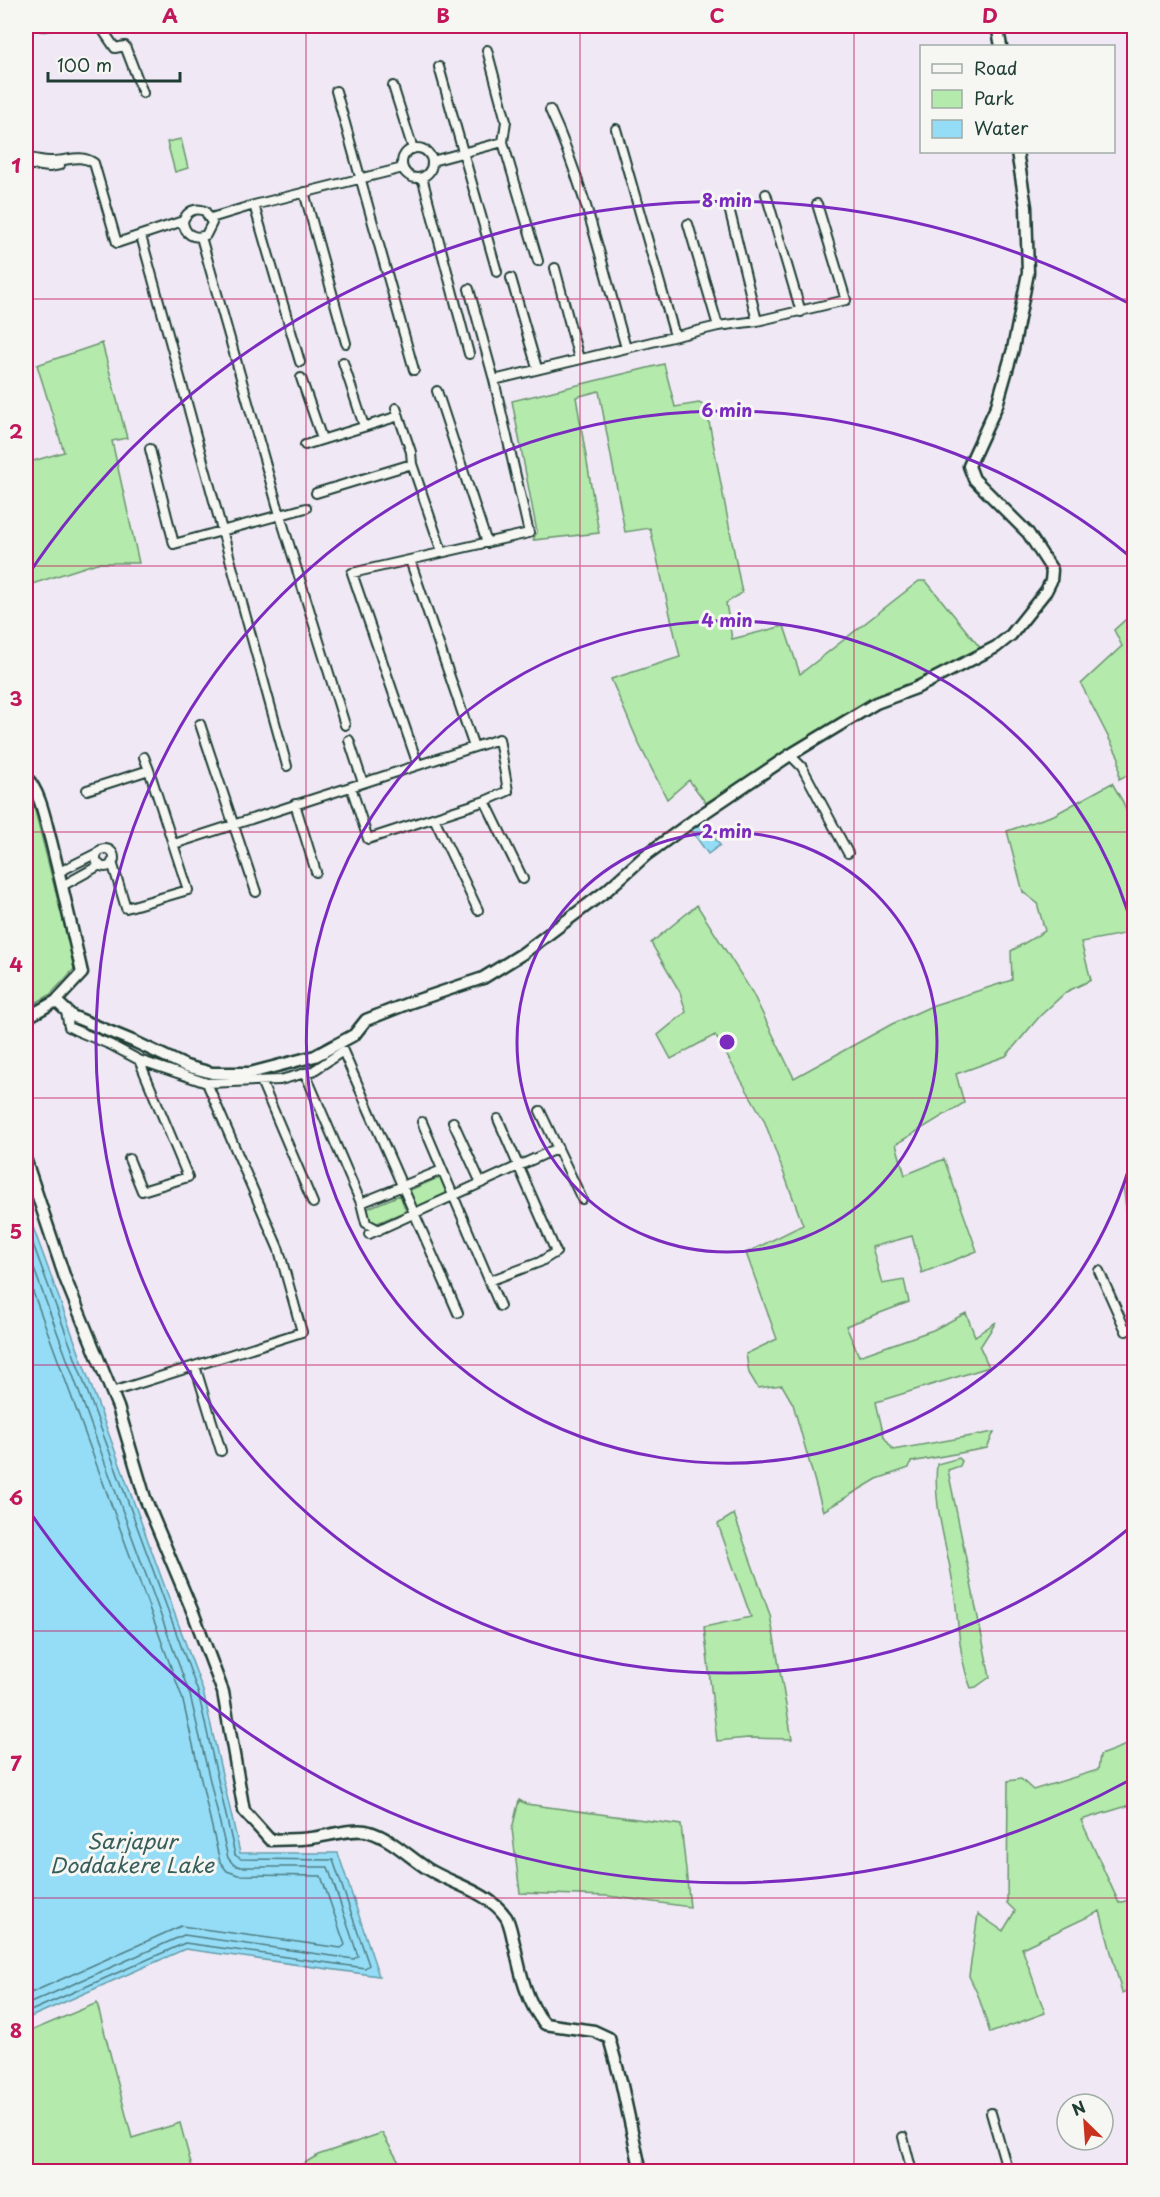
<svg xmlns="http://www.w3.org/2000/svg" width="1160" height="2197" viewBox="0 0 1160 2197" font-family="'Playpen Sans',sans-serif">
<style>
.green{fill:#b4eaac;stroke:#6a9470;stroke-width:1.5}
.water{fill:#95ddf7;stroke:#669da9;stroke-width:1.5}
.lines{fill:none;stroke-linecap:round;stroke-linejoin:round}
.shore{stroke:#4e7d82;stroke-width:1.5}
.street-casing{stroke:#1f3d34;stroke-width:12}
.secondary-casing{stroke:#1f3d34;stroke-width:15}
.street{stroke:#f6f6f2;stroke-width:8}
.secondary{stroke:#f6f6f2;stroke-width:10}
.grid{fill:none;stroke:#c2185b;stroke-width:1.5;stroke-opacity:0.55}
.ring{fill:none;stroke:#7b2cbf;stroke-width:3}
.labels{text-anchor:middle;stroke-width:6;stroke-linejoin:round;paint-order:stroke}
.water-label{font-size:21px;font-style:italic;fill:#375d5b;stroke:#f6f6f2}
.centre{fill:#7b2cbf;stroke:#f6f6f2;stroke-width:3}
.ring-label{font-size:18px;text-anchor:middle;font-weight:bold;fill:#7b2cbf;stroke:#f6f6f2;stroke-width:6;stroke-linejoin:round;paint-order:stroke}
.neatline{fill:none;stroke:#c2185b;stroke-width:2}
.grid-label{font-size:20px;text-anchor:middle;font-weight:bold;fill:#c2185b}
</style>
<rect width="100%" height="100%" fill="#f0e9f5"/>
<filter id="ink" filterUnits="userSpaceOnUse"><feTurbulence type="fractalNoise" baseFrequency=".0167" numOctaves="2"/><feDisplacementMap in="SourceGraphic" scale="12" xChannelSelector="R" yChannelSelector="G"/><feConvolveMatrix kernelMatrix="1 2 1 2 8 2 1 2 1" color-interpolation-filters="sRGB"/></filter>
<g filter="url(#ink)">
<path class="green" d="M181,139L188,168L175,172L167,142Z
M102,343L127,438L112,441L139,563H97L26,586V463L64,452L37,365Z
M664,364L675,407L699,403L706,406L742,593L726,603L732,639L784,626L800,674L919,581H926L982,650L780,755L706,803L689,780L667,799L639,744L611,679L680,657L650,528L625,532L599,391L576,397L599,533L533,540L537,532L512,401Z
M1134,612V772L1119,779V758L1081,684L1122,646L1114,630Z
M1112,783L1123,802L1134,832V932L1081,942L1091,980L1066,992L1040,1016L1006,1056L956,1074L964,1103L896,1144L905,1175L944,1159L977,1251L922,1273L912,1236L872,1247L882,1284L904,1280L909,1302L846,1326L859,1356L933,1330L966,1313L975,1336L996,1322L980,1347L989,1367L876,1402L884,1437L893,1450L994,1432L987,1448L911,1462L909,1468L877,1479L823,1511L793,1404L782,1385L758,1388L749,1373L746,1354L777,1339L746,1253L803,1225L764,1120L715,1035L671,1059L658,1035L686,1012L680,992L651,943L697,905L752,992L794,1078L892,1024L934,1005L1012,980L1011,951L1045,931L1037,903L1023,892L1007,831L1054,815Z
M26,788L31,795L75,968L50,995L26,1008Z
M440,1177L448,1194L415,1208L408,1191Z
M1134,1184V1228L1129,1230L1123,1185Z
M400,1195L406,1211L368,1227L361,1211Z
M959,1458L962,1461L960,1466L948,1470L990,1677L976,1687L971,1688C957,1653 959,1615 952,1578C945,1539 933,1504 937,1464Z
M734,1514L770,1615L792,1739L748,1738L717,1741L704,1627L751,1617L718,1524Z
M1134,1742V1804L1081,1820L1119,1903L1125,1901H1134V1987L1122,1993L1100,1911L1022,1948L1045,2013L990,2033L978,1995L969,1976L978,1914L1003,1931L1015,1911L1007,1903L1008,1781L1021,1779L1033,1790L1098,1770L1100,1755Z
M519,1800L526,1804L681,1825L690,1907L608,1896L520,1893L512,1829Z
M97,2003L132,2138L180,2123L193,2171H26V2033Z
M382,2133L404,2171H291L318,2155Z"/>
<path class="water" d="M703,822L720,845L708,854L691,830Z
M26,1208L203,1691L240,1853H338L379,1976L185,1949L26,2019Z"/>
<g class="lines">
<path class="shore" d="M26,1225L198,1692L235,1855L241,1859L333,1860L369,1965L365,1968L185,1943L26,2013
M26,1247L190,1695L228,1858L234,1865L241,1867H328L358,1956L354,1959L184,1935L26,2005
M26,1273L182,1697L220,1862L227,1871L238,1875L321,1876L345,1945L341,1948L181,1926L26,1995"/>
<g class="street-casing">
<path id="street" d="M42,26H46
M100,26L115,48L125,46L143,93
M487,50L506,121L503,142L538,261
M439,67L497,272
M393,86L413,149
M336,91L414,370
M550,110C585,186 603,268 626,348
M616,129L675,336
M402 163a15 15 0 1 1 30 0a15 15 0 1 1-30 0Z
M26,157C34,159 42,161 50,161C67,162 79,153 94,163L117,243L183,221C187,211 195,207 205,211L212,223L206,235C194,240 184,234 183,221
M432,161L503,142
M26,164L49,167L60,165
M422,177L469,354
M304,192L346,343
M766,194L801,312
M254,205L300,362
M730,212L757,321
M211,218L254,205L403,168
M688,224L718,326
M141,236L287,766
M201,237L280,515L345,725
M555,268L579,359
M511,278L537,368
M343,362L364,426
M301,378L322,439
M494,380L718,326L757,321L846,300L817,204
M437,391L487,543
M396,408L411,452L412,464L442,552
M305,445L399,416
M150,449L174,544L306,508
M316,493L412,464
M410,560L474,747
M200,724L256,892
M349,740L363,783
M790,755L802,767L848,853
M144,757L149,770
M418,765L352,573L529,533L494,380L469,289
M87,790L149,770L188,890L126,908L112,862
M485,801L523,879
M295,804L316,872
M434,818L478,910
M174,844L499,739L508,791L485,801L368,839L351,787
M96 858a9 9 0 1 1 18 0a9 9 0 1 1-18 0Z
M59,872L97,853
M62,886L100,865
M66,1012L69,1027L75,1030L111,1045L139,1060L207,1083L279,1250L302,1332L112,1392
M305,1073L361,1203L366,1223L379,1230
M261,1081L313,1203
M207,1083L280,1080L313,1071L343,1051L458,1313
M540,1111L582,1199
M422,1122L500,1306
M453,1122L481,1183
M129,1159L142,1191L188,1177L139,1060
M361,1203L442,1170
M369,1234L558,1148
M1099,1271L1126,1331L1134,1327
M489,1281L540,1262L556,1252L498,1119
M195,1366L221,1451
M991,2113L1008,2172
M903,2137L912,2172"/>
</g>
<g class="secondary-casing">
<path id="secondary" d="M997,26L1001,46
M26,777C41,793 45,820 51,841C62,885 72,929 82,973L56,1001L26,1018
M56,1001L72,1016L135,1042L186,1066L212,1073H250L315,1056L354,1035L366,1020L409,1003L483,978L522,954L606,891L646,855L698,817L790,755L876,703L916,688L996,647L1011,635L1046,591L1051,581L1052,570L1028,533L974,479L969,466L997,405L1013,349L1028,273L1026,207L1017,152
M26,1161L65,1278L118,1407L145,1498L194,1615L223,1692L244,1811L270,1840C284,1839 298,1840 311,1838C327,1836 356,1827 370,1832C392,1839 409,1857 428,1869C452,1884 489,1892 506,1917C511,1925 512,1938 515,1947C520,1972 527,2004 545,2024L594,2031L609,2038L621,2081L641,2172"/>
</g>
<use href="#street" class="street"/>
<use href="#secondary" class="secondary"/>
</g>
</g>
<path class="grid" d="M306,26V2172M580,26V2172M854,26V2172M26,299H1134M26,566H1134M26,832H1134M26,1098H1134M26,1365H1134M26,1631H1134M26,1898H1134"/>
<g class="ring">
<circle cx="727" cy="1042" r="210"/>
<path d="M1134 1151A421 421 0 1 1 1134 933"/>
<path d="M1133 1525A631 631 0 1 1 1133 559"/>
<path d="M1128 1781A841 841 0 0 1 26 1506M26 578A841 841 0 0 1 1128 303"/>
</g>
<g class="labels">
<g class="water-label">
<text x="132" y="1849">Sarjapur<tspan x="132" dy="24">Doddakere Lake</tspan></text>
</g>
</g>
<circle cx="727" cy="1042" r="9" class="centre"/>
<g class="ring-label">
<text x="727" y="207">8 min</text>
<text x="727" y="417">6 min</text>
<text x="727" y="627">4 min</text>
<text x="727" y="838">2 min</text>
</g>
<rect width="1160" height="2197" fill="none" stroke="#f6f6f2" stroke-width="66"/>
<rect x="920" y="45" width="195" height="108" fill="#f6f6f2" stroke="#a0aca6" stroke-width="1.5"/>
<rect x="932" y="64" width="30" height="9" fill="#f6f6f2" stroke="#a0aca6" stroke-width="1.5"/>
<text x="974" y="75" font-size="18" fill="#1f3d34">Road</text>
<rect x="932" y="90" width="30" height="18" fill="#b4eaac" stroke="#a0aca6" stroke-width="1.5"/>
<text x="974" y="105" font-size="18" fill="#1f3d34">Park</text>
<rect x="932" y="120" width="30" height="18" fill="#95ddf7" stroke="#a0aca6" stroke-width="1.5"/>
<text x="974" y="135" font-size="18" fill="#1f3d34">Water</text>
<g transform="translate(1085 2122) rotate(335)"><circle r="28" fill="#f6f6f2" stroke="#a0aca6" stroke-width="1.5"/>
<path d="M0-4.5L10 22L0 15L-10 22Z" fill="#c8321e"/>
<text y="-9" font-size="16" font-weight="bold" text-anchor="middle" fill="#1f3d34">N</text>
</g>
<path d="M48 72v9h132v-9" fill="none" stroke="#1f3d34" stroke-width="3"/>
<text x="57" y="72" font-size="18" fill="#1f3d34" stroke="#f6f6f2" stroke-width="4.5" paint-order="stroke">100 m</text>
<rect x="33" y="33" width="1094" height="2131" class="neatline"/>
<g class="grid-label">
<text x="170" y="23">A</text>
<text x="443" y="23">B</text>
<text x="717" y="23">C</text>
<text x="990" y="23">D</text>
<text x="16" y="173">1</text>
<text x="16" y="439">2</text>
<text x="16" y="706">3</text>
<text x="16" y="972">4</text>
<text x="16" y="1239">5</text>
<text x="16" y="1505">6</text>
<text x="16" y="1771">7</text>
<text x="16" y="2038">8</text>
</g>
</svg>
